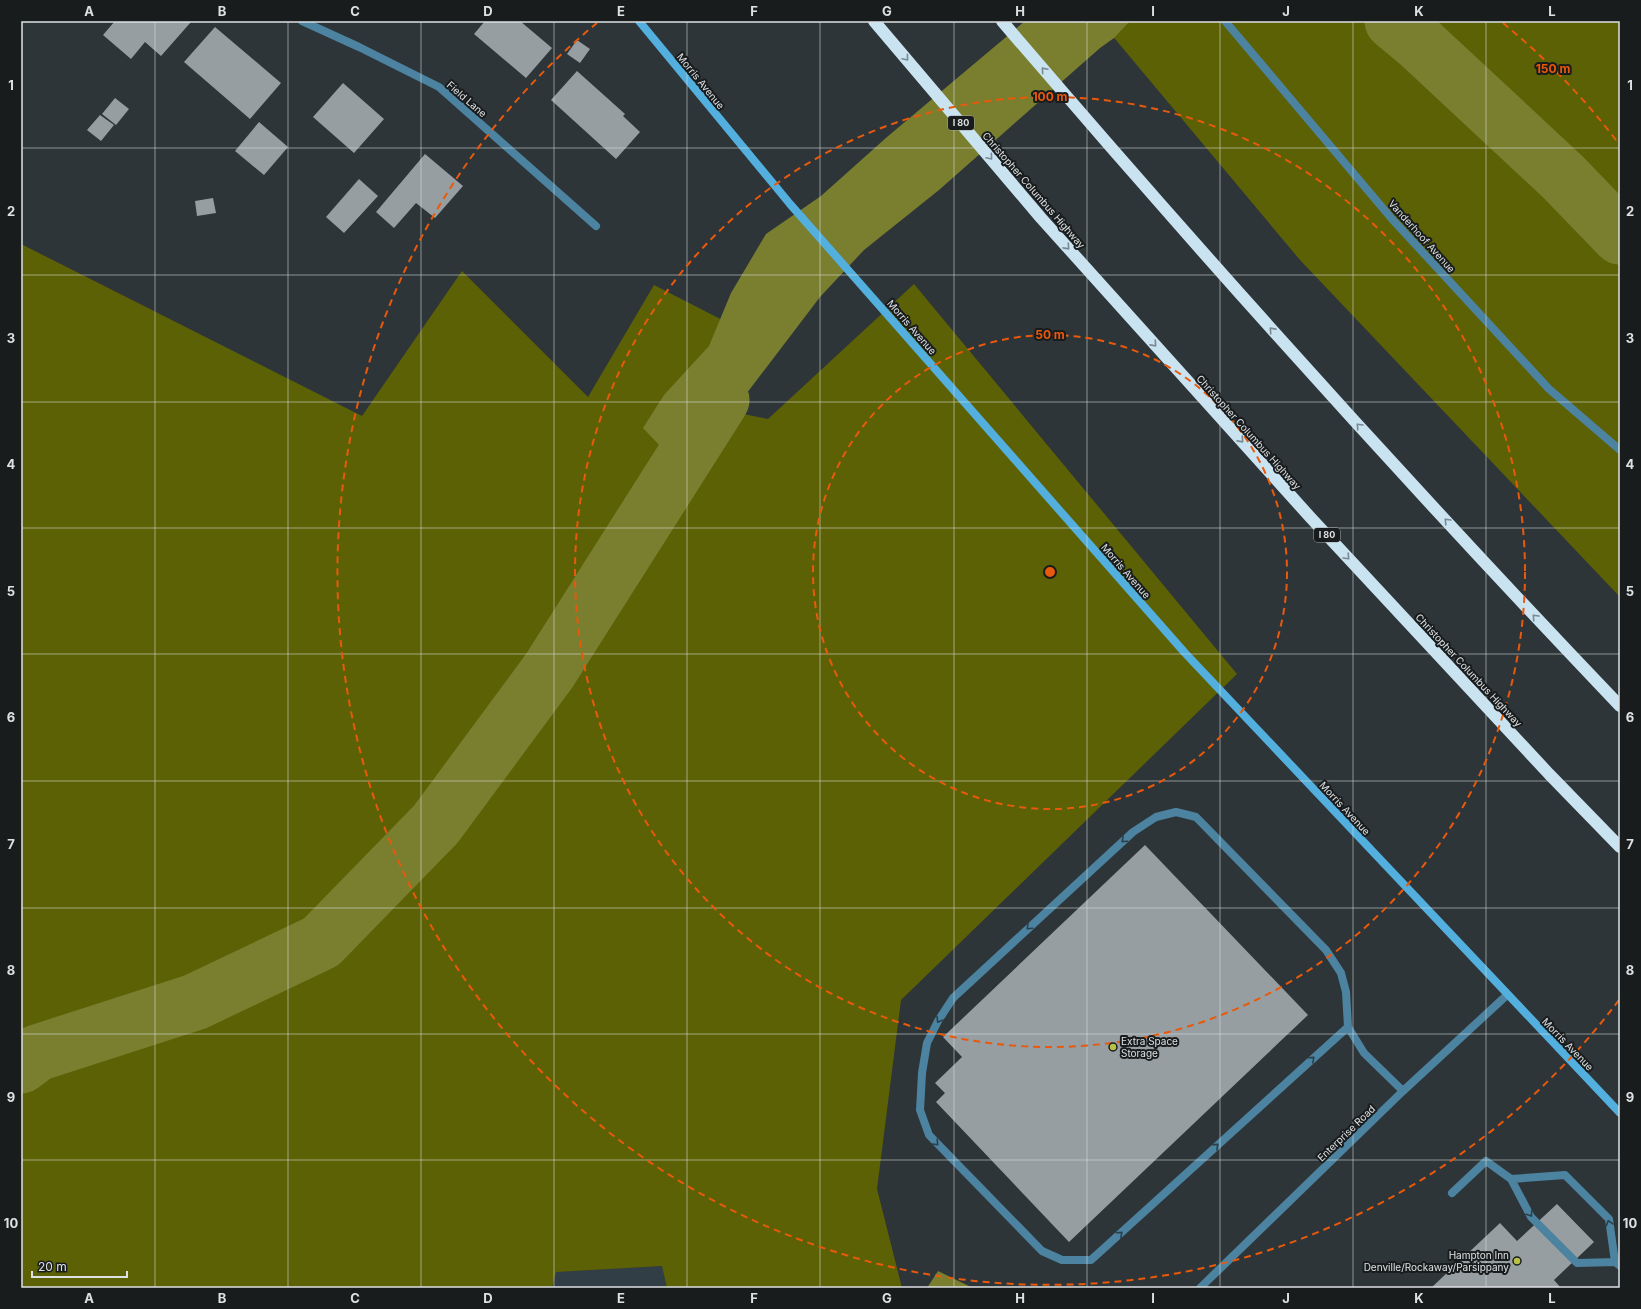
<svg xmlns="http://www.w3.org/2000/svg" width="1641" height="1309" viewBox="0 0 1641 1309" font-family="Inter,sans-serif">
<style>
.built{fill:#323e46}
.forest{fill:#5d6105}
.water{fill:#7a7f2f}
.lines{fill:none;stroke-linecap:round;stroke-linejoin:round}
.river{stroke:#7a7f2f;stroke-width:57}
.building{fill:#979ea2}
.lane{stroke:#4c83a0;stroke-width:8}
.street{stroke:#4c83a0;stroke-width:8}
.secondary{stroke:#53afde;stroke-width:8}
.highway{stroke:#cae3f1;stroke-width:12}
.oneway{stroke:#7a8992}
.oneway2{stroke:#2b404b}
.grid{fill:none;stroke:#dde1e3;stroke-width:1;stroke-opacity:0.55}
.ring{fill:none;stroke:#e8590c;stroke-width:2;stroke-dasharray:7 5}
.poi-dot{fill:#b9c046;stroke:#191c1d;stroke-width:1.5}
.labels{text-anchor:middle;stroke-width:4;stroke-linejoin:round;paint-order:stroke}
.shield{fill:#191c1d;stroke:#a2a6a8;stroke-width:1}
.shield-label{font-size:9px;font-weight:bold;fill:#dde1e3}
.street-label{font-size:10px;fill:#dde1e3;stroke:#191c1d}
.poi-label{font-size:10px;fill:#dde1e3;stroke:#191c1d;text-anchor:start}
.centre{fill:#e8590c;stroke:#191c1d;stroke-width:2}
.ring-label{font-size:12px;text-anchor:middle;font-weight:bold;fill:#e8590c;stroke:#191c1d;stroke-width:4;stroke-linejoin:round;paint-order:stroke}
.neatline{fill:none;stroke:#dde1e3;stroke-width:1.5}
.grid-label{font-size:13px;text-anchor:middle;font-weight:bold;fill:#dde1e3}
</style>
<rect width="100%" height="100%" fill="#2e3538"/>
<path class="built" d="M662,1266L667,1288H552L555,1272Z"/>
<path class="forest" d="M1100,21H1620V597L1300,260Z
M21,244L362,416L462,271L588,397L654,285L734,326L695,404L768,419L914,284L1237,674L901,1000L877,1189L902,1288H667L662,1266L556,1272L552,1288H21Z"/>
<path class="water" d="M1025,21H1130L1114,38L1100,48L939,190L864,250L820,297L686,473L643,428L664,395L709,346L731,293L766,234L821,196L887,137Z
M938,1271L973,1288H927Z"/>
<g class="lines">
<path class="river" d="M1393,21L1417,41L1563,177L1620,236
M21,1065L37,1053L195,1002L321,942L436,824L549,671L721,400"/>
</g>
<path class="building" d="M115,21H190L191,22L161,56L145,42L131,59L103,35Z
M485,21H520L552,48L526,78L474,34Z
M215,27L281,83L250,119L184,62Z
M577,40L590,49L580,63L567,54Z
M577,71L625,114L623,116L640,132L616,159L551,100Z
M343,83L384,119L354,153L313,117Z
M115,98L129,109L116,125L102,114Z
M100,115L114,125L101,141L87,130Z
M259,122L288,147L264,175L235,151Z
M425,154L463,186L435,218L416,203L394,228L376,212Z
M359,179L378,196L344,233L326,217Z
M213,198L216,213L197,216L195,201Z
M1145,845L1308,1015L1069,1242L936,1102L945,1093L935,1083L962,1057L943,1037Z
M1557,1204L1594,1242L1554,1280L1561,1288H1431L1500,1223L1517,1241Z"/>
<g class="lines">
<path class="lane" d="M1348,1027L1091,1260H1062L1042,1251L929,1135L920,1110L922,1073L927,1043L938,1021L953,998L1133,832L1156,817L1176,812L1196,817L1326,950L1341,973L1346,992L1348,1027L1364,1053L1403,1091
M1511,1179L1565,1175L1609,1219L1615,1262L1620,1266
M1452,1193L1486,1161L1511,1179L1531,1217L1577,1263L1615,1262"/>
<path class="street" d="M302,21L359,47L439,87L596,226
M1225,21L1392,219L1549,389L1620,450
M1200,1288L1403,1091L1507,995"/>
<path class="secondary" d="M639,21L790,204L1185,653L1620,1113"/>
<path class="highway" d="M874,21L1041,218L1310,517L1549,774L1620,847
M1002,21C1202,255 1408,484 1620,706"/>
</g>
<defs><path id="oneway-chevron" d="M-2-3.5L2.5 0L-2 3.5" fill="none" stroke-width="1.6" stroke-linecap="round" stroke-linejoin="round"/></defs>
<g class="oneway">
<use href="#oneway-chevron" transform="translate(906 58) rotate(50)"/>
<use href="#oneway-chevron" transform="translate(1044 70) rotate(-131)"/>
<use href="#oneway-chevron" transform="translate(990 157) rotate(50)"/>
<use href="#oneway-chevron" transform="translate(1067 247) rotate(48)"/>
<use href="#oneway-chevron" transform="translate(1272 330) rotate(-132)"/>
<use href="#oneway-chevron" transform="translate(1154 344) rotate(48)"/>
<use href="#oneway-chevron" transform="translate(1359 426) rotate(-133)"/>
<use href="#oneway-chevron" transform="translate(1241 440) rotate(48)"/>
<use href="#oneway-chevron" transform="translate(1447 521) rotate(-133)"/>
<use href="#oneway-chevron" transform="translate(1347 557) rotate(47)"/>
<use href="#oneway-chevron" transform="translate(1535 617) rotate(-133)"/>
</g>
<g class="oneway2">
<use href="#oneway-chevron" transform="translate(1124 840) rotate(138)"/>
<use href="#oneway-chevron" transform="translate(1029 927) rotate(137)"/>
<use href="#oneway-chevron" transform="translate(939 1020) rotate(121)"/>
<use href="#oneway-chevron" transform="translate(1312 1059) rotate(-42)"/>
<use href="#oneway-chevron" transform="translate(936 1143) rotate(46)"/>
<use href="#oneway-chevron" transform="translate(1216 1146) rotate(-42)"/>
<use href="#oneway-chevron" transform="translate(1530 1214) rotate(57)"/>
<use href="#oneway-chevron" transform="translate(1609 1223) rotate(-106)"/>
<use href="#oneway-chevron" transform="translate(1120 1234) rotate(-42)"/>
</g>
<path class="grid" d="M155,21V1288M288,21V1288M421,21V1288M554,21V1288M687,21V1288M820,21V1288M954,21V1288M1087,21V1288M1220,21V1288M1353,21V1288M1486,21V1288M21,148H1620M21,275H1620M21,402H1620M21,528H1620M21,654H1620M21,781H1620M21,908H1620M21,1034H1620M21,1160H1620"/>
<g class="ring">
<circle cx="1050" cy="572" r="237"/>
<circle cx="1050" cy="572" r="475"/>
<path d="M1619 1000A712 712 0 1 1 597 23M1503 23A712 712 0 0 1 1619 144"/>
</g>
<g class="poi-dot">
<circle cx="1113" cy="1047" r="4"/>
<circle cx="1517" cy="1261" r="4"/>
</g>
<g class="labels">
<g class="shield">
<rect x="948" y="116" width="26" height="14" rx="3"/>
<rect x="1314" y="528" width="26" height="14" rx="3"/>
</g>
<g class="shield-label">
<text x="961" y="126">I 80</text>
<text x="1327" y="538">I 80</text>
</g>
<g class="street-label">
<text transform="translate(701 81) rotate(51)" y="4">Morris Avenue</text>
<text transform="translate(467 99) rotate(41)" y="4">Field Lane</text>
<text transform="translate(1034 190) rotate(49)" y="4">Christopher Columbus Highway</text>
<text transform="translate(1422 236) rotate(48)" y="4">Vanderhoof Avenue</text>
<text transform="translate(912 327) rotate(49)" y="4">Morris Avenue</text>
<text transform="translate(1249 432) rotate(48)" y="4">Christopher Columbus Highway</text>
<text transform="translate(1126 571) rotate(49)" y="4">Morris Avenue</text>
<text transform="translate(1469 670) rotate(47)" y="4">Christopher Columbus Highway</text>
<text transform="translate(1345 808) rotate(47)" y="4">Morris Avenue</text>
<text transform="translate(1568 1044) rotate(46)" y="4">Morris Avenue</text>
<text transform="translate(1346 1133) rotate(-44)" y="4">Enterprise Road</text>
</g>
<g class="poi-label">
<text x="1121" y="1045">Extra Space<tspan x="1121" dy="12">Storage</tspan></text>
<text x="1509" y="1259" text-anchor="end">Hampton Inn<tspan x="1509" dy="12">Denville/Rockaway/Parsippany</tspan></text>
</g>
</g>
<circle cx="1050" cy="572" r="6" class="centre"/>
<g class="ring-label">
<text x="1553" y="73">150 m</text>
<text x="1050" y="101">100 m</text>
<text x="1050" y="339">50 m</text>
</g>
<rect width="1641" height="1309" fill="none" stroke="#191c1d" stroke-width="44"/>
<path d="M32 1271v6h95v-6" fill="none" stroke="#dde1e3" stroke-width="2"/>
<text x="38" y="1271" font-size="12" fill="#dde1e3" stroke="#191c1d" stroke-width="3" paint-order="stroke">20 m</text>
<rect x="22" y="22" width="1597" height="1265" class="neatline"/>
<g class="grid-label">
<text x="89" y="16">A</text>
<text x="222" y="16">B</text>
<text x="355" y="16">C</text>
<text x="488" y="16">D</text>
<text x="621" y="16">E</text>
<text x="754" y="16">F</text>
<text x="887" y="16">G</text>
<text x="1020" y="16">H</text>
<text x="1153" y="16">I</text>
<text x="1286" y="16">J</text>
<text x="1419" y="16">K</text>
<text x="1552" y="16">L</text>
<text x="11" y="90">1</text>
<text x="1630" y="90">1</text>
<text x="11" y="216">2</text>
<text x="1630" y="216">2</text>
<text x="11" y="343">3</text>
<text x="1630" y="343">3</text>
<text x="11" y="469">4</text>
<text x="1630" y="469">4</text>
<text x="11" y="596">5</text>
<text x="1630" y="596">5</text>
<text x="11" y="722">6</text>
<text x="1630" y="722">6</text>
<text x="11" y="849">7</text>
<text x="1630" y="849">7</text>
<text x="11" y="975">8</text>
<text x="1630" y="975">8</text>
<text x="11" y="1102">9</text>
<text x="1630" y="1102">9</text>
<text x="11" y="1228">10</text>
<text x="1630" y="1228">10</text>
<text x="89" y="1303">A</text>
<text x="222" y="1303">B</text>
<text x="355" y="1303">C</text>
<text x="488" y="1303">D</text>
<text x="621" y="1303">E</text>
<text x="754" y="1303">F</text>
<text x="887" y="1303">G</text>
<text x="1020" y="1303">H</text>
<text x="1153" y="1303">I</text>
<text x="1286" y="1303">J</text>
<text x="1419" y="1303">K</text>
<text x="1552" y="1303">L</text>
</g>
</svg>
